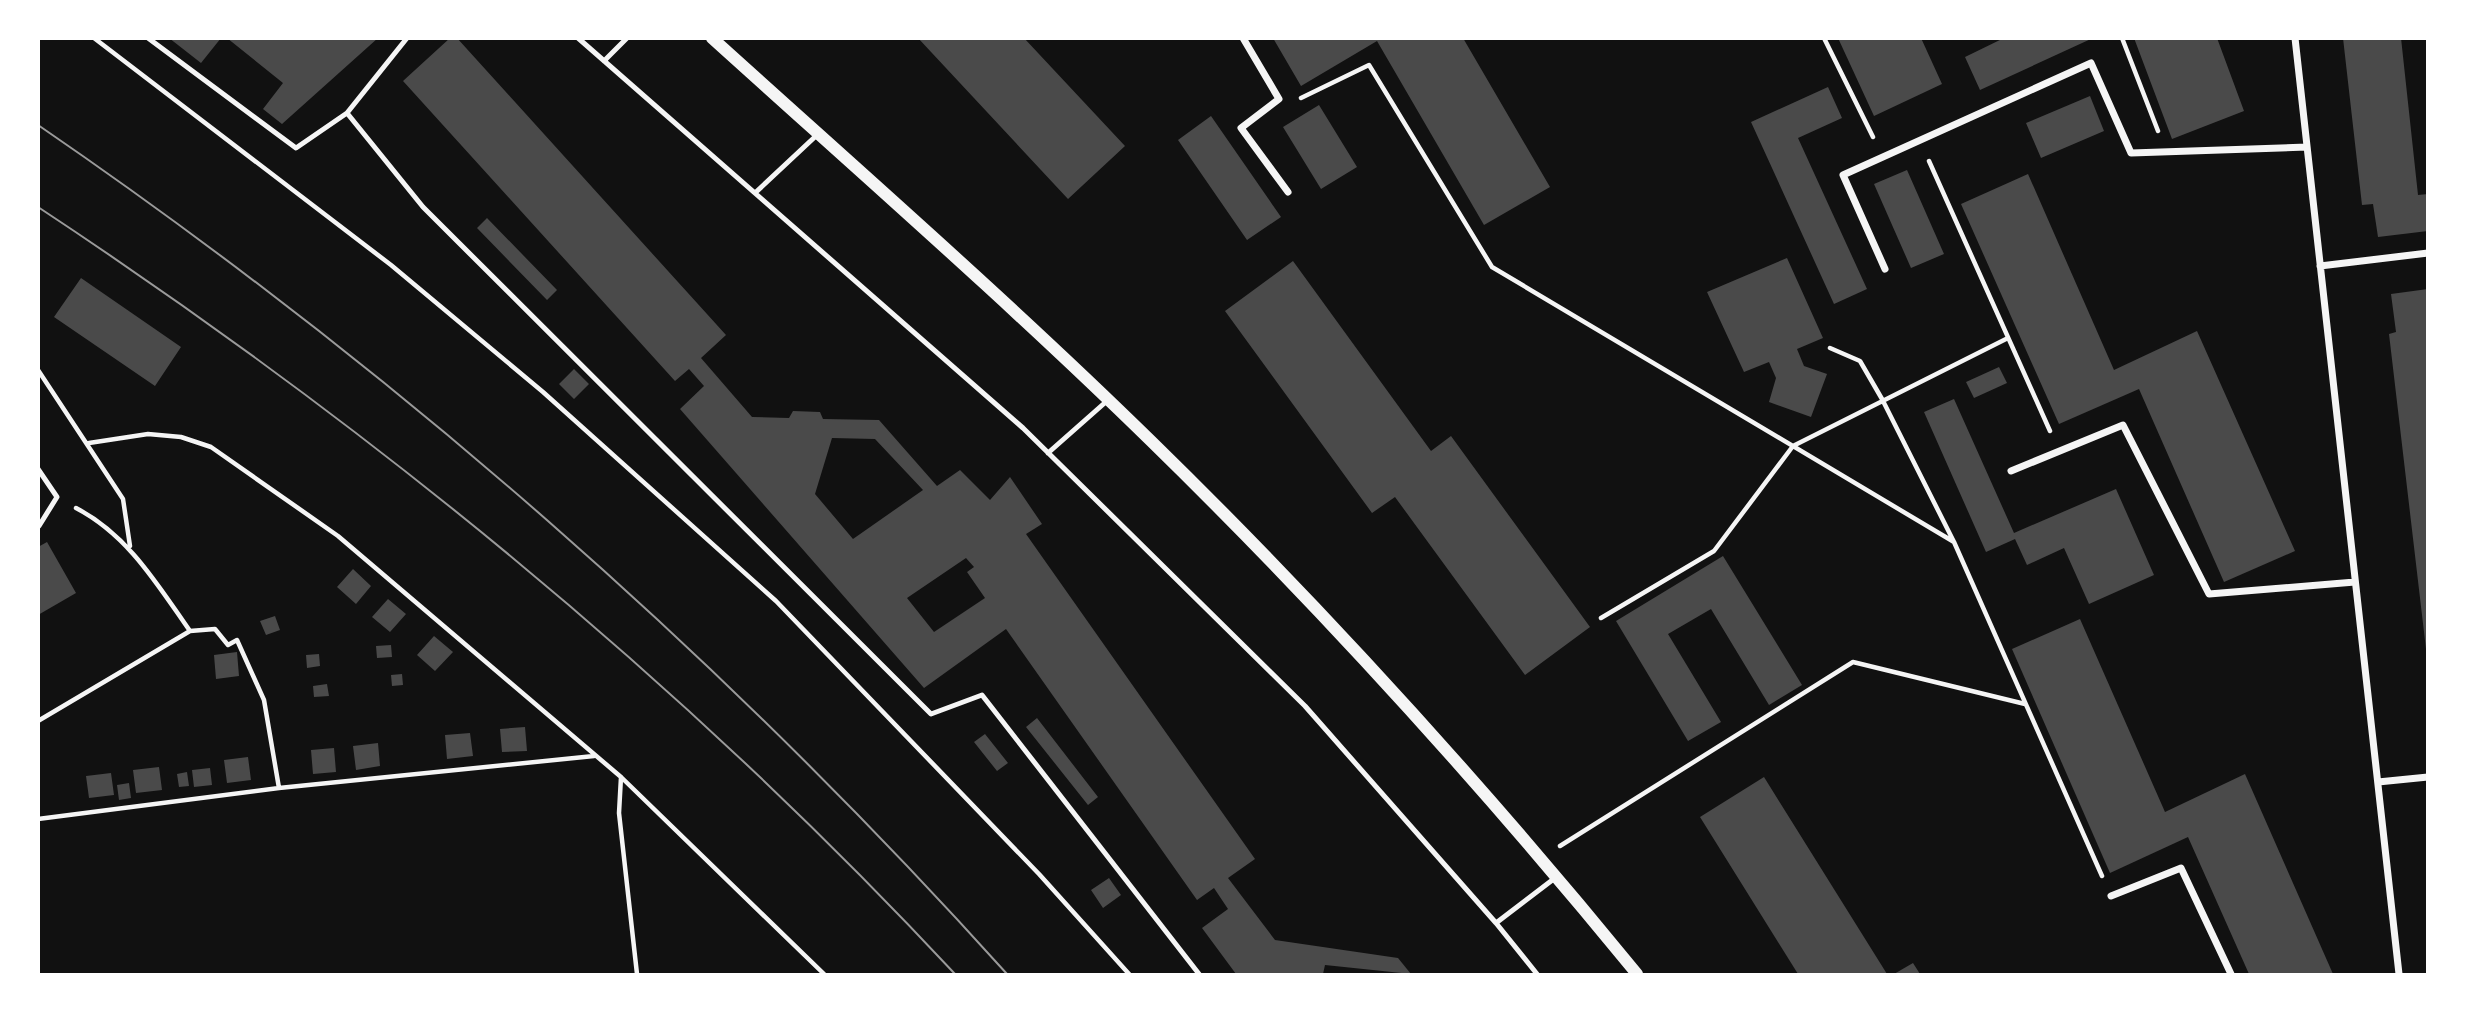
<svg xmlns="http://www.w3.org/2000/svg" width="2466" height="1013" viewBox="0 0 2466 1013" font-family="'Titillium Web',sans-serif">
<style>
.building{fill:#4a4a4a;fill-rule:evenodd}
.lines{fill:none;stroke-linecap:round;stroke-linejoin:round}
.path{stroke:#f5f5f5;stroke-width:4.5}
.service{stroke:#f5f5f5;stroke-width:5}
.minor{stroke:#f5f5f5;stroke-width:7}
.tertiary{stroke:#f5f5f5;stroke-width:12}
.tram{stroke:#9a9a9a;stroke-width:2}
</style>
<rect width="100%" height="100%" fill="#111"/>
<path class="building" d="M169,38H221L201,63Z
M227,38H378L282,124L263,109L283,83Z
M450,38H457L726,335L701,358L752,417L789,418L793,411L820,412L823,419L879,420L937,486L960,470L990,500L1010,477L1042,524L1026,534L1255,859L1228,878L1275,940L1398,958L1411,974L1325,965L1323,974H1236L1202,928L1228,909L1214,888L1197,900L1006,629L924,688L680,409L704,386L689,369L675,381L403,81ZM832,438L875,439L923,490L853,539L815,494ZM966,558L974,567L967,572L985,598L934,632L907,598Z
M918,38H1024L1125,146L1068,199Z
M1273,38H1463L1550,187L1484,225L1377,41L1301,86Z
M1838,38H1921L1942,84L1874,116Z
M2004,38H2093L1980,90L1965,57Z
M2134,38H2217L2244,111L2172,139Z
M2343,38H2401L2418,195L2428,194V231L2378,237L2373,204L2362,205Z
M1828,87L1842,118L1798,138L1867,289L1834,304L1751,122Z
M2090,96L2104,131L2041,158L2026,123Z
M1319,105L1357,167L1321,189L1283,127Z
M1211,116L1281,217L1247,240L1178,140Z
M1907,170L1944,254L1911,268L1874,184Z
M2028,174L2114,370L2197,331L2295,551L2224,582L2139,389L2059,424L1961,204Z
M487,218L557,290L547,300L477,228Z
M1787,258L1823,338L1797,349L1804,366L1827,374L1811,417L1769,402L1776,378L1769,362L1744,372L1707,292Z
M1293,261L1431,451L1451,436L1590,627L1525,675L1395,497L1372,513L1225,311Z
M81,278L181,347L155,386L54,317Z
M2428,289V648L2426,649L2389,334L2396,332L2391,294Z
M1999,367L2007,383L1974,398L1966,382Z
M574,369L589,384L574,399L559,384Z
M1954,399L2014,533L2116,489L2154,575L2089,604L2064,548L2027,565L2015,539L1986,552L1924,412Z
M47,542L76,593L38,615V547Z
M1723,556L1802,685L1769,705L1711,609L1668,634L1721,722L1688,741L1616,621Z
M353,569L371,586L356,604L337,587Z
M388,599L406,614L390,632L372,617Z
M275,616L280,630L266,635L260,621Z
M2080,619L2165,812L2245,774L2333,974H2249L2188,837L2110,873L2012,649Z
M434,636L453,652L435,671L417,655Z
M391,645L392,657L377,658L376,646Z
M237,652L239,676L216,679L214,655Z
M319,654L320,666L307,668L306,655Z
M402,674L403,685L392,686L391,675Z
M327,684L329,696L314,697L313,686Z
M1037,718L1098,797L1088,805L1026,727Z
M525,727L527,751L502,752L500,729Z
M470,733L473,756L447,759L445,735Z
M985,734L1008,763L997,771L974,742Z
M378,743L380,766L356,770L353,746Z
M334,748L336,772L313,774L311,750Z
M248,757L251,780L227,783L224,760Z
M159,767L162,790L136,793L133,770Z
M210,768L212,785L194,787L192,770Z
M187,772L189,786L179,787L177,774Z
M111,773L114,795L89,798L86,776Z
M1764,777L1887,974H1798L1700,817Z
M129,783L131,798L119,800L117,785Z
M1109,878L1121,895L1103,908L1091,890Z
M1913,963L1920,974H1894Z"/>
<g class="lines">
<path class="path" d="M94,38L391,265L543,392L776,601L1039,874L1129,974
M1824,38L1873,137
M2122,38L2158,131
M1301,98L1369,65L1492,267L1954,542
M1929,161L2050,431
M1830,348L1860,361L1882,399L1954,542L2102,876
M38,370L123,499L130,546
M89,443L148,434L181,437L211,447L338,536L621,777L824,974
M1601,618L1714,551L1793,446L2008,338
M190,631L215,629L228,645L237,640L264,700L279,788
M38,721L190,631C157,584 128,535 76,508
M621,777L619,813L637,974
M38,819L279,788L594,756
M1560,846L1853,662L2025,704"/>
<path class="service" d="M148,38L296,148L347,113L407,38
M578,38L1023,428L1305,706L1496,923L1537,974
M604,61L627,38
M347,113L423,207L931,714L982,695L1199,974
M755,193L818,134
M1048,453L1108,400
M38,469L57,497L39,526
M1496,923L1555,878"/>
<path class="minor" d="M1243,38L1279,99L1241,128L1288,192
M2295,38L2399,974
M2320,266L2428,253
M1885,269L1843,175L2091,63L2131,153L2307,147
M2011,471L2123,425L2209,594L2355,582
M2378,782L2428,777
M2111,896L2181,868L2231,974"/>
<path class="tertiary" d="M712,38C859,171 1009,302 1151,441C1323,609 1485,788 1637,974"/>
<path class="tram" d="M38,125C393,368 720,655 1007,974
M38,207C371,427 683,682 955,974"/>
</g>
<rect width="2466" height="1013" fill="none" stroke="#ffffff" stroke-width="80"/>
</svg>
